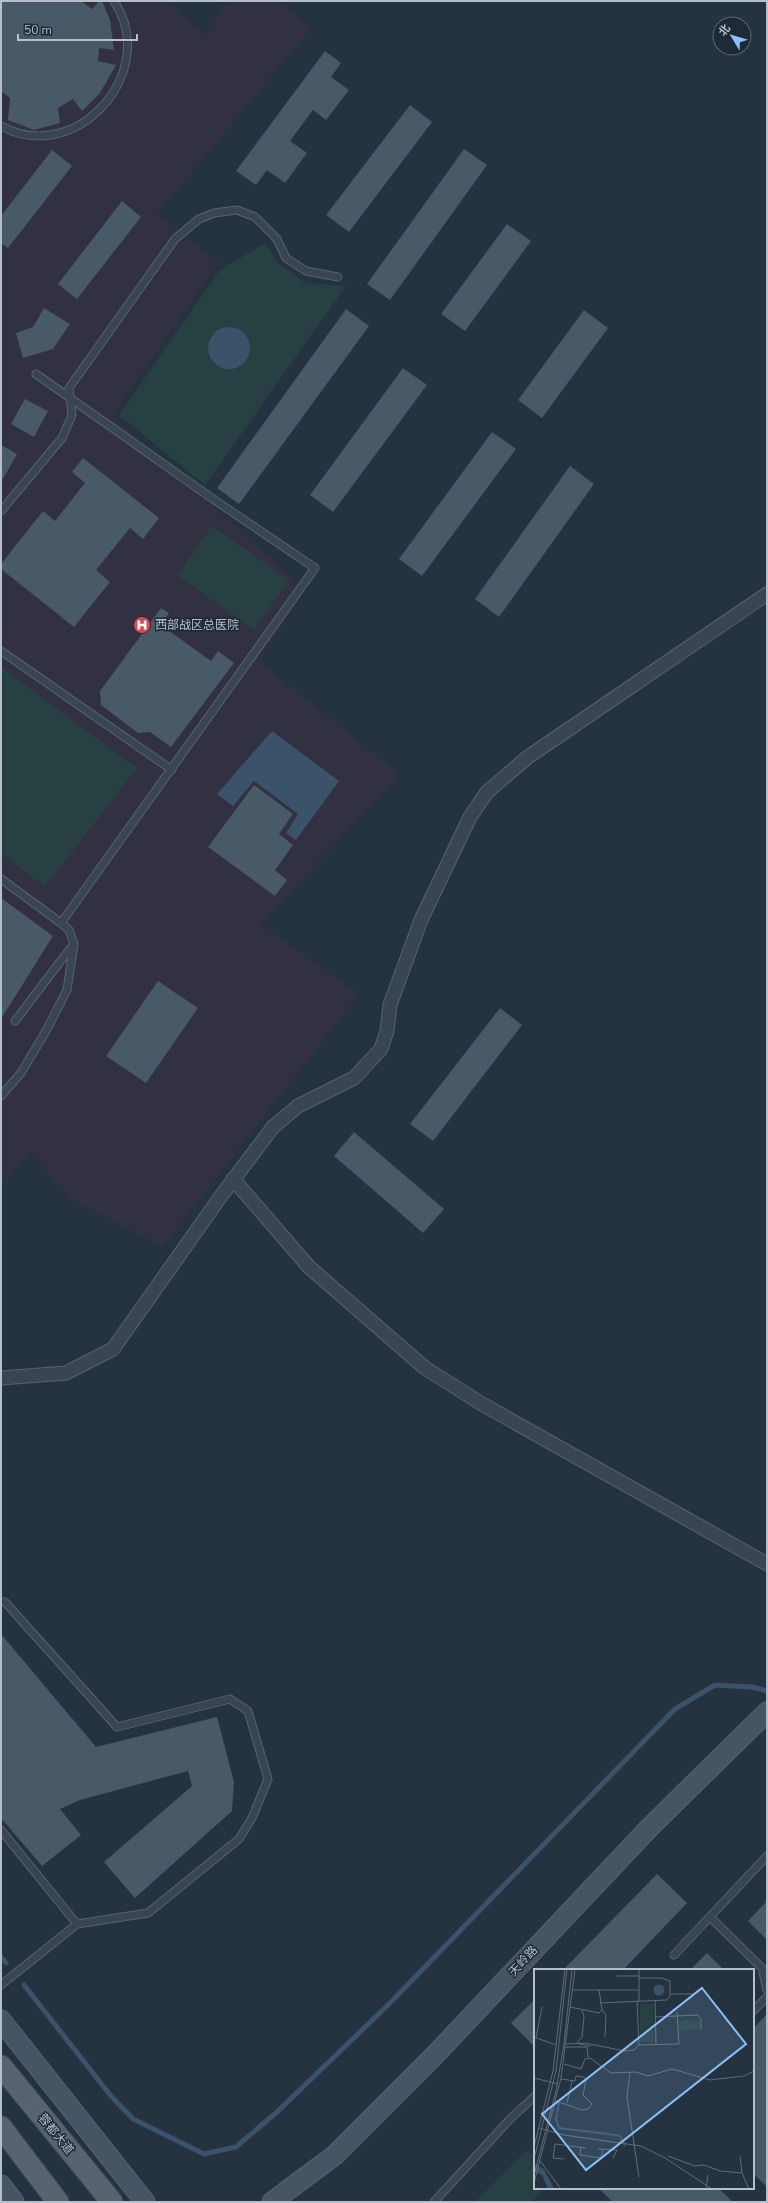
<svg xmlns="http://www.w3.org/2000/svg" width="768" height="2203" viewBox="0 0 768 2203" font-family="'Nunito Sans','Noto Sans SC',sans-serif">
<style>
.medical{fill:#323141}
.green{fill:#274142}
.water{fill:#3a526a}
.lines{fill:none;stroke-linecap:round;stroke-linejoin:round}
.stream{stroke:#3a526a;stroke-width:5}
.building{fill:#485967}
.lane-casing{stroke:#57636e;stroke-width:9}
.street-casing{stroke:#57636e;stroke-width:15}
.secondary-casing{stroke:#57636e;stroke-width:21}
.primary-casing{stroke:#424e5a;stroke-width:23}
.lane{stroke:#394550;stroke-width:7}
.street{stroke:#394550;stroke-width:13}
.secondary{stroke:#475463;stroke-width:19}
.primary{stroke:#576470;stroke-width:21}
.labels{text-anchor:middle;stroke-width:3;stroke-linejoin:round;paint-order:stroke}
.poi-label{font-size:12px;fill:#b5c0cb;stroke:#1e2a36;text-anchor:start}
.street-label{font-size:12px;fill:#b5c0cb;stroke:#1e2a36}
.inset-river{fill:none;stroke:#3a526a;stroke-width:2}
.inset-road{fill:none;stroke:#5f6b78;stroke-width:1}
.view{fill:#8bc0fb;fill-opacity:0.15;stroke:#8bc0fb;stroke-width:2}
.inset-edge{fill:none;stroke:#b5c0cb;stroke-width:2}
</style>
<rect width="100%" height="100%" fill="#253341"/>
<path class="medical" d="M1,1H167L204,35L228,1H279L311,28L157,214L219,262L112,416L306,590L258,661L400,774L260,924L359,994L163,1246L72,1200L30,1152L1,1183Z"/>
<path class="green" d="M265,243L279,264L305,283L346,286L205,485L119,415L219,271Z
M212,526L289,580L254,630L177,575Z
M1,667L137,768L45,887L1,853Z
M527,2150L535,2158V2188H545L531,2202H475Z"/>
<path class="water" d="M208 348a21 21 0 1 1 42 0a21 21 0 1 1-42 0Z
M272,731L339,781L296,840L286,833L298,814L254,781L233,806L217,794Z"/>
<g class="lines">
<path class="stream" d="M1,1957L6,1963
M24,1985L111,2096L133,2119L204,2154L236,2147L277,2112L390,2003L675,1709L715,1685L752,1687L767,1691"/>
</g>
<path class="building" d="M1,1H81L92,9L99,1H102L110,20L114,50L99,48L98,61L116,65L100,93L82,111L73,99L58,108L60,123L34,130L8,120L10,98L1,91Z
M325,51L341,63L331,77L349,90L326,120L313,110L290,141L307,153L285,183L267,170L256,185L236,171Z
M410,105L432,122L349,232L326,215Z
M464,149L487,165L390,300L367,284Z
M52,150L72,166L8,248L1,243V216Z
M122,201L141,217L77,299L58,284Z
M507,224L531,241L465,331L441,314Z
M44,308L70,324L53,349L23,358L16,333L33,327Z
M346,309L369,326L239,504L217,488Z
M584,310L608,328L542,418L518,400Z
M403,368L427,385L333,512L310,495Z
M25,399L48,411L34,437L11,424Z
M492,432L516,449L422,576L399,559Z
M1,445L17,454L3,479L1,478Z
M83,458L159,518L143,539L130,528L96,570L110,582L74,627L1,569V564L43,511L55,521L85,483L72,472Z
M570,466L594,484L499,617L475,599Z
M161,608L169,613L161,625L211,661L218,651L234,663L171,747L150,732L138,733L101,705L100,691Z
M254,785L293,814L279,834L293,845L275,870L287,880L275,896L208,847Z
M1,898L53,936L1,1019Z
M158,981L198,1008L146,1083L106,1056Z
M500,1008L522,1025L433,1141L410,1124Z
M354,1132L444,1209L423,1233L334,1156Z
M1,1634L96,1747L217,1717L234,1782L232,1811L135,1898L104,1862L192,1786L188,1771L80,1800L60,1809L81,1835L42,1866L1,1818Z
M657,1874L687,1903L623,1970H563Z
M767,1901V1940L748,1921Z
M707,1953L724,1970H690Z
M535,1999V2047L511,2023Z
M767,2014V2187L753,2173V2029Z
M602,2188H718L733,2202H613L600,2190Z"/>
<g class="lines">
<g class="lane-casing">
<path id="lane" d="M1,126C76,167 161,72 114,1
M1,511L62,438L72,415L69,388L175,239L199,219L214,213L237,210L255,217L277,239L286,258L306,271L338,277
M1,651L172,770
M1,879L61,923
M15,1021L73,945
M1,1096L21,1073L46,1031L67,990L74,944L69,930L61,923L315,568L213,499L36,374
M1,1601L5,1602L117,1727L230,1699L248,1711L268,1779L252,1818L239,1839L148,1913L77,1924L1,1985
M1,1830L77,1924
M710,1917L762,1968L767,1990
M674,1955L767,1856
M753,2011L767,1997
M434,2202L510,2119L535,2096"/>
</g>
<g class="street-casing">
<path id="street" d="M233,1179L309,1267L425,1368L482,1404L767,1564
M1,1378L66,1373L113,1349L221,1196L273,1127L298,1106L354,1078L381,1049L387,1031L390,1005L421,920L470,817L487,792L528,757L767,594"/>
</g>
<g class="secondary-casing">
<path id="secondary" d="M1,2020L145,2202
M1,2185L14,2202
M272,2202L335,2155L433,2057L650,1827L767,1712"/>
</g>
<g class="primary-casing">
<path id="primary" d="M1,2066L112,2202
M1,2127L58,2202"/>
</g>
<use href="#lane" class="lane"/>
<use href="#street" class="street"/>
<use href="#secondary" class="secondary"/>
<use href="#primary" class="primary"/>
</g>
<defs>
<g id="hospital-disc" transform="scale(0.9)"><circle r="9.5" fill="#e0444e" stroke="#1e2a36"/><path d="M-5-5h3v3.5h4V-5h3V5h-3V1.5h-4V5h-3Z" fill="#fff"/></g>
</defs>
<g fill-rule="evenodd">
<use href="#hospital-disc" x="142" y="625"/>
</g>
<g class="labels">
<g class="poi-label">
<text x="155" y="629">西部战区总医院</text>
</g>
<g class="street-label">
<text transform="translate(523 1961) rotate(-47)" y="4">天岭路</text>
<text transform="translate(56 2134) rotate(51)" y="4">蓉都大道</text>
</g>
</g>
<g transform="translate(534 1969)">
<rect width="220" height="220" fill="#253341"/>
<path d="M106,35H119L120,73H106ZM161,51L166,52L167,61L145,62V52Z" fill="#274142"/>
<path d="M119.5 21a5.5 5.5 0 1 1 11 0a5.5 5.5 0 1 1-11 0ZM0,195L10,200L20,220H14L8,206L0,203Z" fill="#3a526a"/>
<path class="inset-river" d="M25,134L22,150L25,159L82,166L86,167L91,177"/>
<path class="inset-road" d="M105,0V32M83,7H105M38,21H105M137,25H159M121,31L122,76M103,32L105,76M66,34L133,31L136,27V12L127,9H105M36,38L65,44L68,41L65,21M68,41L72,46L71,68M121,48L164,46L167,50V60M0,68L22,76M2,69L8,38M43,74L48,68L50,48L48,41M31,75L51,74L91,82L100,81L105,76L145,75L143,43M45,75L57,77M31,78H53L54,88M30,95L47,100L51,90L56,89L77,104L102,103L114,107L138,100L176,111L210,107L220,102M96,103L93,128L105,208M0,109L24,115M22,132L48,141L54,140L58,135L49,126L52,111L50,108L42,107L41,112L27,110M33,134L38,112M5,159L30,166L107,177L131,189L178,220M0,178L19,102L31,0M47,178L46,186L67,189L69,180M64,180L83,181L79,189M134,187L161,197L170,196L186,202L208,204L215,220M206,187L208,204M0,190L22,102L33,0M30,190L19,189L21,175L52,179M6,192L27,220M0,206L22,122L30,75L38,0M0,214L27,109L41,0M172,220L174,206"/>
<path class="view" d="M168,19L212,75L52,201L8,145Z"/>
<rect width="220" height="220" class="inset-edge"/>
</g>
<rect width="768" height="2203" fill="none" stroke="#b5c0cb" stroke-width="4"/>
<g transform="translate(732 36) rotate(308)"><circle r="19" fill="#1e2a36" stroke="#5a6672"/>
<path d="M0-3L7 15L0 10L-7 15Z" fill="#8bc0fb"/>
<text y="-6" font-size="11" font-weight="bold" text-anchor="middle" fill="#b5c0cb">北</text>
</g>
<path d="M18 34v6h119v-6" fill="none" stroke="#b5c0cb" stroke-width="2"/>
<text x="24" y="34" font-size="12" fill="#b5c0cb" stroke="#1e2a36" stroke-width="3" paint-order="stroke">50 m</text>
</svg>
